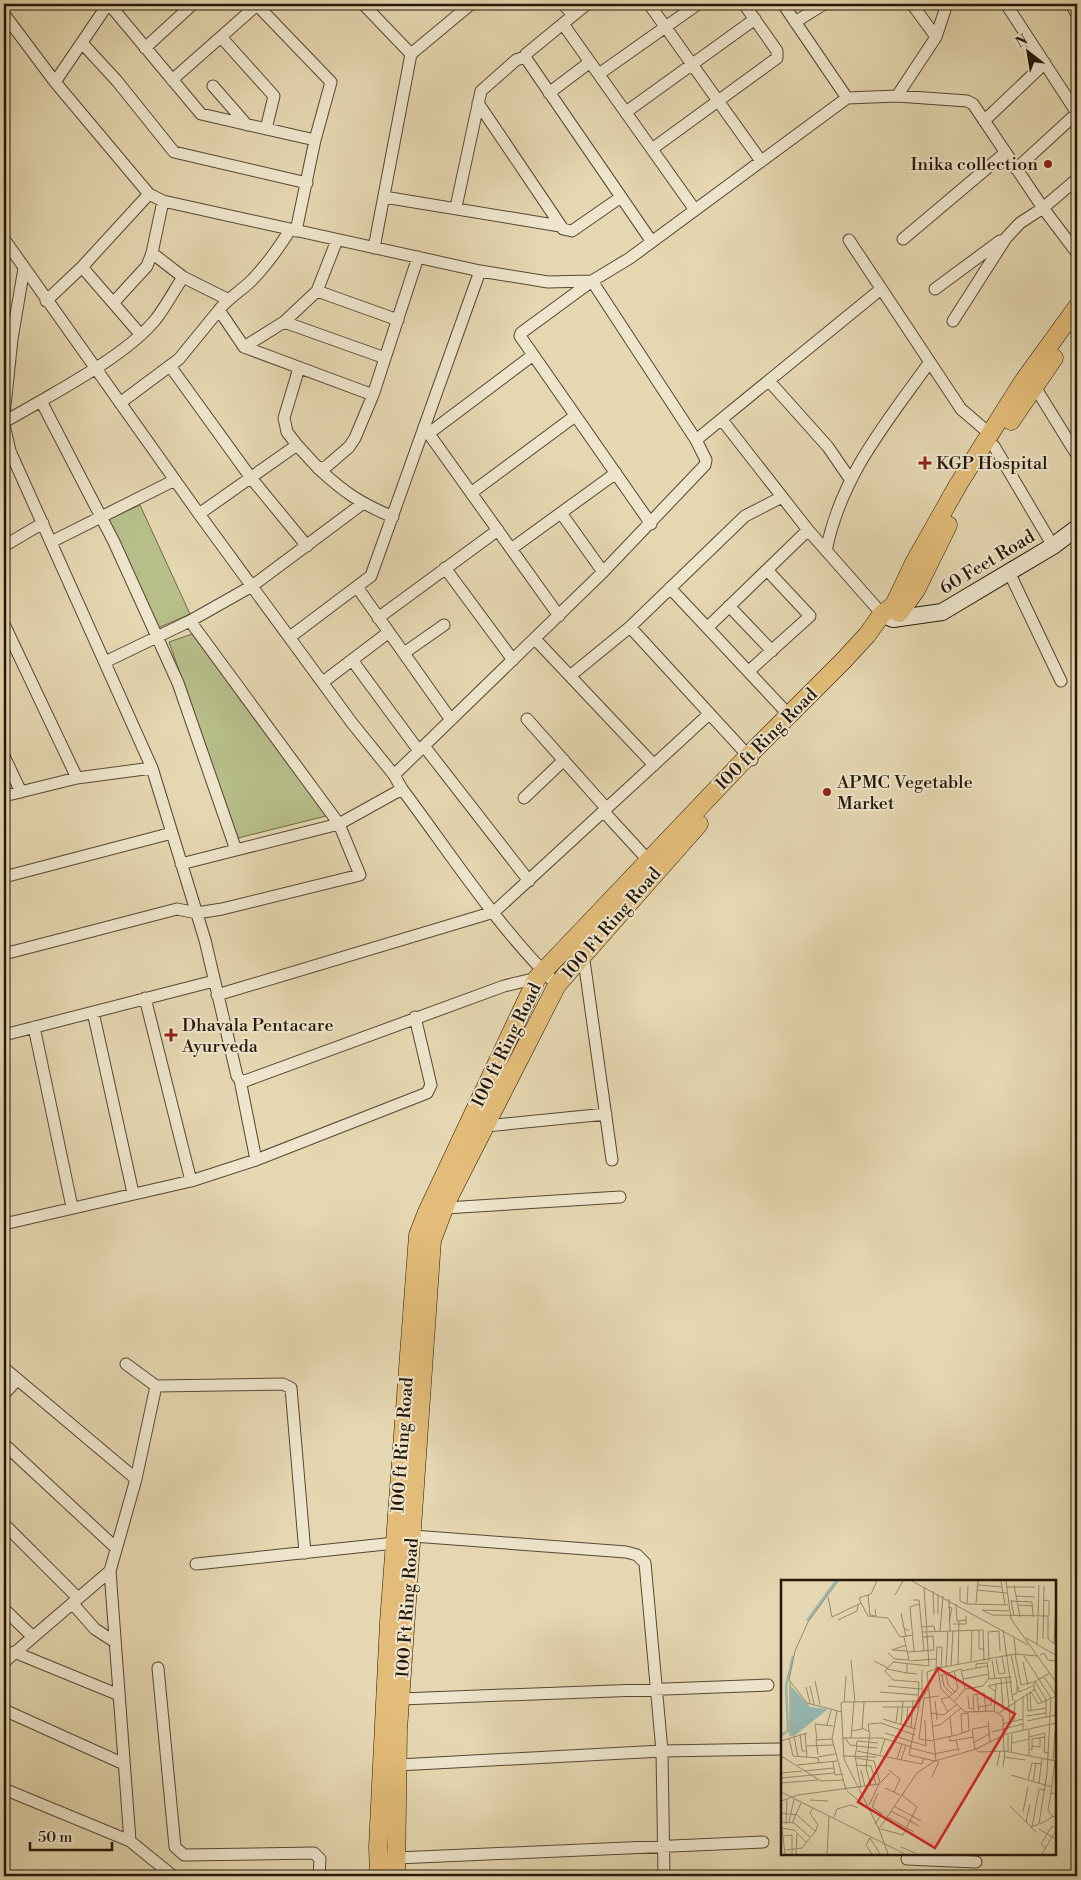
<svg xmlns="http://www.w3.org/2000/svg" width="1081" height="1880" viewBox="0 0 1081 1880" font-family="'Libre Bodoni',serif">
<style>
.green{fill:#b7be8a;stroke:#6e6a4a}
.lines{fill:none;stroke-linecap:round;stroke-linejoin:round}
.street-casing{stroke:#554733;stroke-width:13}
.secondary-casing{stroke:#251709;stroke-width:18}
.primary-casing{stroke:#251709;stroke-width:19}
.street{stroke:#eee5cc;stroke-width:11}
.secondary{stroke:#eee5cc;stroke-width:16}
.primary{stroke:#e2bc78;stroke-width:18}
.poi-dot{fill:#8f2418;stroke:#eee5cc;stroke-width:2}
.labels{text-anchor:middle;stroke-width:4;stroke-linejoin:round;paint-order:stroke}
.poi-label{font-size:18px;fill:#251709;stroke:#eee5cc;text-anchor:start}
.street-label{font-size:18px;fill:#251709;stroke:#eee5cc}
.inset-river{fill:none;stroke:#97b8b2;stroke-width:2.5}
.inset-road{fill:none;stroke:#988a6e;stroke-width:1}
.view{fill:#d62828;fill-opacity:0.15;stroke:#d62828;stroke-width:2.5}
.inset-edge{fill:none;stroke:#251709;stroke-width:2.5}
</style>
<rect width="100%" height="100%" fill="#e5d7b1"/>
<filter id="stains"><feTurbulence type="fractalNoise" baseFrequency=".004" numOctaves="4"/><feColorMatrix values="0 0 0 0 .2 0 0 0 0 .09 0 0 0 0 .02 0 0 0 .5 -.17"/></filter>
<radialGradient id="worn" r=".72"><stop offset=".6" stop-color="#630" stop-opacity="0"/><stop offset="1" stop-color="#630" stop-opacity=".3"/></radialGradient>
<path class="green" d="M140,505L190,614L158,628L109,519Z
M192,634L326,816L238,838L169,642Z"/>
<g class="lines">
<g class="street-casing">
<path id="street" d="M109,4L201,114L315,140L296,231
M256,4L331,82L315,140
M363,4L411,54L374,248
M563,4L573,15
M587,4L526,54L525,57L652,242
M649,4L761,161
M783,4L847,98
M912,4L936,37
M1006,4L1077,113
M1071,4L1077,15
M4,14L55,82L149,194L163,201L480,271L548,282L592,281L630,258L847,98L897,96L967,101L973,104L1043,208L1077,253
M795,22L824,4
M563,24L695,210
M221,37L274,96L266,129
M82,43L117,81L174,152L307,183
M145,48L193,4
M411,54L471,4
M599,74L698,4
M172,80L257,5
M55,82L108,4
M213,86L247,125
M549,93L590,62
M897,96L936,37L947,4
M478,103L563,229L572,231L621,197
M626,112L755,19
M984,121L1045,63
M652,149L777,58V51L744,4
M1016,169L1077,113
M384,197L560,226
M456,207L481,91L516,60L525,57
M290,230C278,249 267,265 251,281C241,291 228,298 219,310L244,347L373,395
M4,239L199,514L352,723L394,775L402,789C450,853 499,929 557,985
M903,239L1005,153
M337,240L317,291L398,320
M849,240L961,409L990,434
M152,253L183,277L227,299
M82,267L140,334
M183,277C174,291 166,306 156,319C130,351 77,380 41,401L114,542L178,683L236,850L339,824L402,789
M935,289L1000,241
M46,301L82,267L149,194
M114,302L147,266L152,253L163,201
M953,321L1006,238L1020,223L1043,208L1077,179
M284,322L317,291
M244,347L284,322L385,358
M170,366L251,478L307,546
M769,381L828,447L850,479
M1035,387L1077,455
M120,403L179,359L219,310
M4,415L12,339L24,268
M722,420L808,530L882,614
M4,422L41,401
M4,425L10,451L152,768L205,940L237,1076L240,1080L245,1081L504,986L537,978
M424,427L559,616
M428,434L533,355
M696,440L881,289
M297,445L287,432L284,418L299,368
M994,446L1053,546
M319,469C345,493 360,503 393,517
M471,493L575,416
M561,513L603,572
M199,514L297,445L319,469L327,466L349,447L355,438L373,395L418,257
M51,542L175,480
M4,546L43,523
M511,549L616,473
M826,551C841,476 886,423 929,363
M445,568L513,660
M1009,572L1061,681
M357,587L451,720
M670,588L789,715
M729,606L772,651
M378,618L498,530
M4,624L77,778
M630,627L745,516L782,497
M708,627L808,530
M290,637L371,576L480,271
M535,639L570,676L630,627L752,760
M404,653L444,625
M352,660L419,751
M105,662L190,621L252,586L362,504
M749,671L810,616L767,570
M570,676L654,765
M323,682L389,632
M527,719L607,809
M424,746L529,881
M4,756L21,792
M394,775L603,572L705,465L706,460L696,440L592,281L521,333L520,336L651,524
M4,796L77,778L152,768
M524,798L564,760
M604,812L648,860
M181,864L236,850
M4,877L172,833
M583,953L612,1160
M4,954L177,909L197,913L222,909L360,875L339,824L190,621
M217,995L494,912L709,714
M145,998L191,1181
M93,1012L133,1193
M34,1027L72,1207
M4,1035L214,981
M240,1080L256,1160
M486,1126L606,1114
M445,1208L620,1197
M4,1224L191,1181L256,1160L427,1093L431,1085L415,1017
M126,1364L156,1386L283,1384L291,1388L305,1553
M4,1368L136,1479
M4,1394L17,1380
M4,1444L116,1548
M4,1524L78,1598
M413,1536L626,1552L637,1555L645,1563L662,1751L664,1876
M196,1564L395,1543
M72,1603L95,1629L115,1642
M4,1609L33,1637
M14,1652L119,1695
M4,1662L110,1571
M158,1668L175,1847L184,1855L314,1853L320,1859L319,1876
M401,1699L768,1685
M4,1710L124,1764
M398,1765L662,1751L782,1749
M4,1789L130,1841L173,1876
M130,1841L110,1571L136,1479L156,1386
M397,1858L763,1842
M907,1859L976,1862
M4,1876H5"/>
</g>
<g class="secondary-casing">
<path id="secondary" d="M882,614L893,619L942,612L1053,546L1077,528"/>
</g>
<g class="primary-casing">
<path id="primary" d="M1011,421L1054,358
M899,613L916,590L948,525
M379,1876L378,1847L389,1622L418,1235L427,1212L537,978L748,756L843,661L867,635L882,614L894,605L914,563L958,485L1022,383L1077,307
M396,1876L398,1730L432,1240L447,1201L557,985L699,824"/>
</g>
<use href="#street" class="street"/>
<use href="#secondary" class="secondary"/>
<use href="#primary" class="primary"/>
</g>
<g class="poi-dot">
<circle cx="1048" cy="164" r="5"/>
<path d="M922.5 455.5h5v5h5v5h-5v5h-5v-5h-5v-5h5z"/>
<circle cx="827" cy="792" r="5"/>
<path d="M168.5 1027.5h5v5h5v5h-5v5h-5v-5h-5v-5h5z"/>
</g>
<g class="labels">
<g class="poi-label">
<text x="1038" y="170" text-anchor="end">Inika collection</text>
<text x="936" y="469">KGP Hospital</text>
<text x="837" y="788">APMC Vegetable<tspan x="837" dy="21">Market</tspan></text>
<text x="182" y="1031">Dhavala Pentacare<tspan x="182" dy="21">Ayurveda</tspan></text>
</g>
<g class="street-label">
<text transform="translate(987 562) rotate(-31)" y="6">60 Feet Road</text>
<text transform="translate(766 739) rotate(-45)" y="6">100 ft Ring Road</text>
<text transform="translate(611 923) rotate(-49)" y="6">100 Ft Ring Road</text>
<text transform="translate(506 1045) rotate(-64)" y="6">100 ft Ring Road</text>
<text transform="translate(402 1445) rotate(-86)" y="6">100 ft Ring Road</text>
<text transform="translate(407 1608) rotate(-86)" y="6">100 Ft Ring Road</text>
</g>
</g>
<g transform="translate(781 1580)">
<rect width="275" height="275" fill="#e5d7b1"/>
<path d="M10,106L29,127L47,129L13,156H10Z" fill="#97b8b2"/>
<path class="inset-river" d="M26,41L55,1M0,155L7,151L5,106L12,76"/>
<path class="inset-road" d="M57,1L27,42L14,71L8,100L26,123L61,132M131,1L247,65M220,1L224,24M225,1L230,39L275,102M197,5L221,7M233,5L239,37M179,7V21L186,24L227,25M225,7H254M196,10L226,13M152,11L153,35M87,15L89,35L95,36L94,29M114,15L122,1M235,16L254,17M47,17L51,37L80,23L78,18L90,14L96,1M168,19L169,51M132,20H138L143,71M230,20L233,36M262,20L268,21V36M230,21L251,22L252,37M80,23L87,36L107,38L119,57L132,55M195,23L197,1M175,24L176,41L185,40M186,24L187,6M237,25L252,26M167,27L171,28L168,42M228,31L201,30L211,35L267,36V59L275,65M120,33L123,48M157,34V14M257,36L258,5M57,40L76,31L77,25M172,44H185V36M141,47L153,46L154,51M198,50V69H203M222,50L232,121M159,51L162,16M172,51L202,50L203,81M218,51L219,71M141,52L172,51L170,86M125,57L123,48L128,51M233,58L235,74M245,58L256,64L257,37M262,59L263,6M273,63L275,23M255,64L275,75M125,65L111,70L126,71M133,71L129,27L138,24M127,72L153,70L152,56L142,57M107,73L114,79L128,80L123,57M234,74L240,105L252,102M230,75L236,103V113L232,115M259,75L263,73L267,80L275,81M243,76L270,118L266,193L258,244L250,247M215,79L218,94L224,93L221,77M70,80L74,122M211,80L214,99M93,81L107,88M128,81L155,79M190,81L191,50M208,81L207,52L218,51M242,82L247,105M126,84V93L136,94M177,85L178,41M165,87L167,51M195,88V84L206,83M106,89L126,93M155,89L156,67H161L160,88M173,91L177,108L174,112M180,91L206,86M165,93L167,105L174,112L168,117M161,95L163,106L171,114M65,96L63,122L60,123L63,179L99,251M158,96L180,89L184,109L173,122M263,97L275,115M220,98L222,130M225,98L228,126M182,99L208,94M208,99L231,97M34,101L39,125M254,101L265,120V138M9,102V156M29,106L33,124M107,106L140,109M237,106L238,112L252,106M25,107L29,123M147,109L139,121L128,175L154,181M184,109L202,106L208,98L206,81M253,109L261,122M0,110V148M214,111L207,106L215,104M99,112L137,115M249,112L250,131M250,112L257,124L275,116M246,113L247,131L265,128M196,114L198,133M141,116V90M187,116L188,128L193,129M242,116V150M137,121L138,102L112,100L104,91L112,82L148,86L143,7M154,121L156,140M63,122L137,121M228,125L229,142M102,127H138M197,127L210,125V117M56,131L51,159L65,210M213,131L215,104L231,102M167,132L160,119L168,117M149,133L163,135L176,124M193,133L192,115L203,113L205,132M218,133L253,110V102L269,93M245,136L265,133M274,136L275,120M169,137L171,156M102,139L135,149M207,141L209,161M233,141L234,120M246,141L275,135M115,142L117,127M120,144L122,121M222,144L242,139M46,145L50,130M125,145L127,127M151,146L159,145L180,128M130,147L132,121M81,148L89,152L85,188L90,206M191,149L194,169L198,172L223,171L275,181M191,149L208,146M71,151L81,149L83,122M88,151L87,144L100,143L134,155M211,152L242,144M24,153L26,177M104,153L145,166L144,140M19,154L21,171H25M13,156L17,177M168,156L169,161L175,160L178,171M248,157L264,153L263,172L268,173M8,158L12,176L37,178L38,183M62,158H101L131,167M64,158L69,165L76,166L74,176L80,208M70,158L73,122M36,160L34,144L52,146M152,160L176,155L181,153L188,151L187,133L180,134L181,153M175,160L192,157M0,161L26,153M152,161L138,159L143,118L158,116M192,163L208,154M231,163L248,159M25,166L52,165M75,166L76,161L97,163M75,166L96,168M251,166L259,167V158M130,168L153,174L177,169M248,169L251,170V159L264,157M76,171L141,184L143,178M223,171L222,137L213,131L184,132L160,109L157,88L234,74L256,76M227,171V155M230,172L231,154M99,174L104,159M37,175L35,160L51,159M248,175V150M0,176L40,201L63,200M62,176L95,177M37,177L54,174M224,177L244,180M75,178L93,181L99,203M116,179L121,164M120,180L125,165M272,180L274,151M155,181L146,92L157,88M274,181L270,213L275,214M52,182L54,195L62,194M16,185L56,181M75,185L90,186L95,205M216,186L219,171M222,187L224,171M80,190L84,207M108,190L119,199L113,212M23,191L53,188M1,193L21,191M230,195L271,207M151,197L158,181M0,198L53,193M247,200L251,183L261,184M252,202L255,183M0,203L37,200M258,203L261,178M104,208L119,215M66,211L90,231M0,212L124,274M270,213L267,230L272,237M29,220L47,221M0,221L17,215L98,204M88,225L98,204L109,193M113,226L140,241M229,226L255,252M110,231L138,246M242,232L247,207M0,233L16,235L34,251M53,237L56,229L70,225L77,228M106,237L133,252M0,242L13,243L29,257M8,242L13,219M245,242L249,224M11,243L20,223M5,244L6,219M94,244L101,234L91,227L97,213M259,244L275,235M251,247L258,209L264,210M0,248L13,250L25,262M1,248L4,274M100,249L122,255L136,227L121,215M258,249L275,259M3,256L11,255V274M89,258L85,265L91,274M89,258L99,274M120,267L136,274M265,268L260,264L271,246L275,248M5,270L21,268L34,252L37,245L29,233L32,228M15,274L16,254M46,274L48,236M107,274L98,249L136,193L154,181L195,169L225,154L275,143M261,274L275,250"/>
<path class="view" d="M157,88L234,134L154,268L77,222Z"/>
<rect width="275" height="275" class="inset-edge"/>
</g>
<rect width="1081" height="1880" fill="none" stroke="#e5d7b1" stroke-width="20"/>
<rect x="5" y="5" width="1071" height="1870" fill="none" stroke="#251709" stroke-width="2.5"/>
<rect x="10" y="10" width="1061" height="1860" fill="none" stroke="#251709"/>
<g transform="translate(1028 52) rotate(329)" stroke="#eee5cc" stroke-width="4" paint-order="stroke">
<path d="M0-4L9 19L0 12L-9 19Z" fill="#251709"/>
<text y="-8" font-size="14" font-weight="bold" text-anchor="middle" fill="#251709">N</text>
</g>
<path d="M30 1842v8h82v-8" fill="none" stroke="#251709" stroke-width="2.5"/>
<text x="38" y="1842" font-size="15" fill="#251709" stroke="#eee5cc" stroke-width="4" paint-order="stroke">50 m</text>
<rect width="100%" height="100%" filter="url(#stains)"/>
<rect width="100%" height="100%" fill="url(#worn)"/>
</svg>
